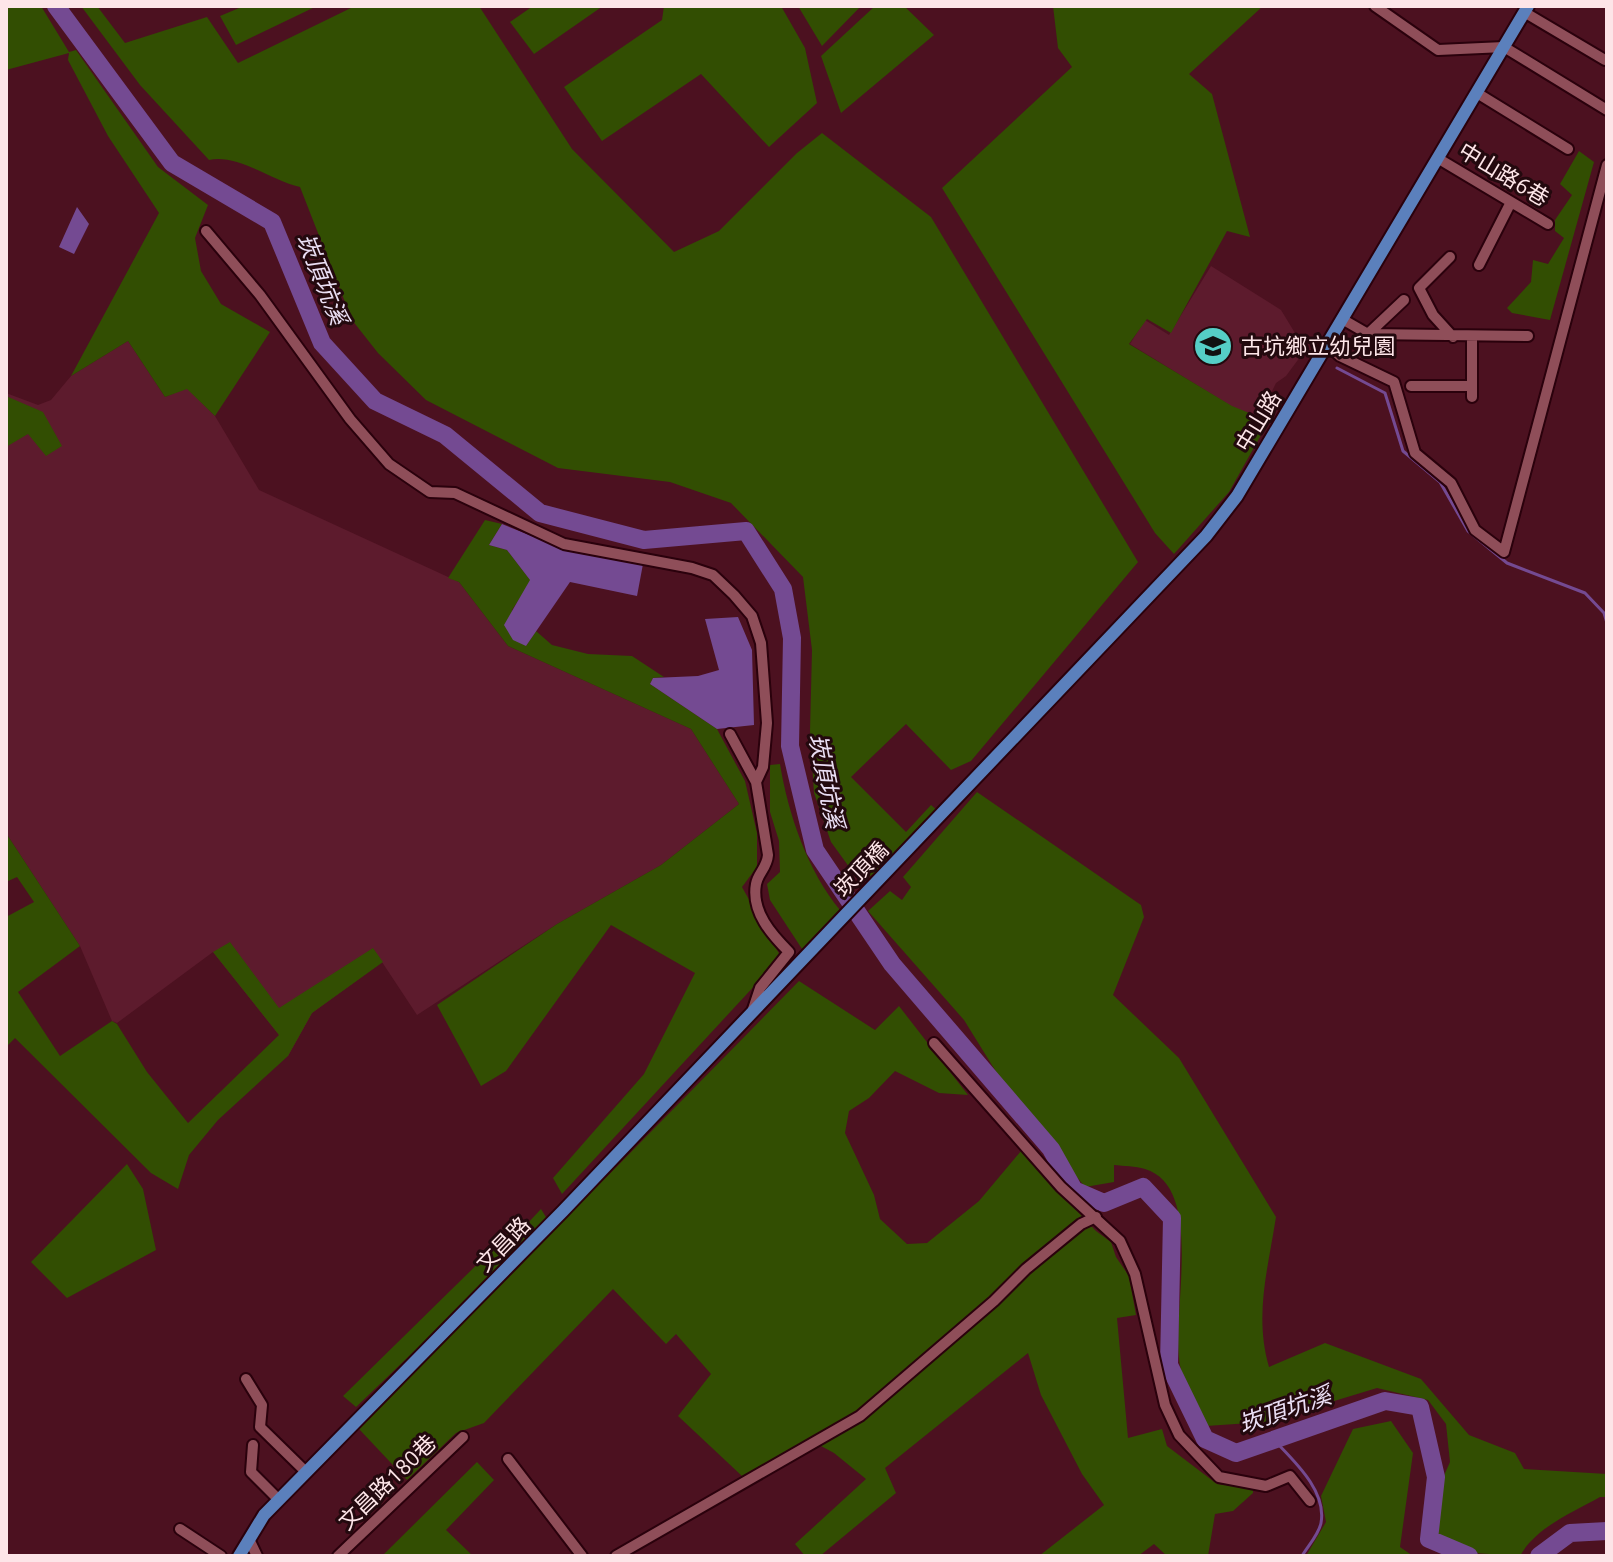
<svg xmlns="http://www.w3.org/2000/svg" width="1613" height="1562" viewBox="0 0 1613 1562" font-family="Ubuntu,'Noto Sans TC',sans-serif">
<style>
.built{fill:#5d1b2d}
.green{fill:#324e02}
.water{fill:#744a92}
.lines{fill:none;stroke-linecap:round;stroke-linejoin:round}
.stream{stroke:#744a92;stroke-width:3}
.river{stroke:#744a92;stroke-width:18}
.minor-casing{stroke:#2a010c;stroke-width:14}
.major-casing{stroke:#2a010c;stroke-width:16}
.minor{stroke:#8f4e59;stroke-width:10}
.major{stroke:#5b80bc;stroke-width:12}
.labels{text-anchor:middle;stroke-width:6;stroke-linejoin:round;paint-order:stroke}
.street-label{font-size:22px;fill:#fde5e8;stroke:#23090e}
.poi-label{font-size:22px;fill:#fde5e8;stroke:#23090e;text-anchor:start}
.water-label{font-size:24px;font-style:italic;fill:#eadff4;stroke:#23090e}
</style>
<rect width="100%" height="100%" fill="#4c1120"/>
<path class="built" d="M1211,266L1281,310L1295,333L1294,348L1303,353L1286,376L1276,383L1257,422L1130,344L1145,320L1169,335Z
M128,341L165,397L187,388L215,416L259,490L459,582L508,646L691,729L739,804L661,865L557,924L417,1015L382,962L312,1013L288,1056L279,1035L213,952L117,1023L112,1021L80,946L6,833V393L38,405L51,400L71,376Z"/>
<path class="green" d="M6,6H41L69,52L76,50L158,167L208,205L195,238L201,271L221,304L270,332L215,416L187,389L165,397L128,341L71,376L159,213L108,136L68,60L69,53L6,70Z
M81,6H97L125,43L207,17L238,63L355,6H479L572,149L674,252L719,231L797,153L822,133L931,217L1138,562L971,761L951,770L906,724L851,777L906,832L931,805L938,811L882,869L860,882L831,842L814,793L810,731L812,650L803,577L731,503L670,482L558,468L426,400L378,353L352,320L300,187C271,180 238,154 209,160L140,85Z
M244,6H317L236,45L220,16Z
M533,6H603L534,54L510,22Z
M664,6H781L805,48L817,103L769,147L701,74L602,141L564,87L662,20Z
M798,6H861L822,46Z
M875,6H904L934,35L841,113L821,56Z
M1053,6H1263L1189,74L1212,94L1250,237L1227,231L1171,333L1147,319L1129,344L1232,406L1269,421L1229,492L1174,554L1155,533L942,188L1072,67L1058,48Z
M1579,151L1594,162L1550,320L1512,313L1507,308L1531,282L1533,260L1548,264L1564,238L1555,231V220L1572,195L1560,184Z
M6,396L43,412L62,446L46,456L28,434L6,447Z
M485,520L502,524L489,545L507,550L531,581L512,610L526,646L536,631L552,645L588,654L632,656L664,677L653,678L650,684L717,729L745,781L757,833V867L742,887L781,957L562,1194L553,1178L644,1074L695,973L611,925L506,1071L481,1086L437,1005L557,924L661,865L739,804L691,729L508,646L459,582L448,578Z
M780,764C788,814 808,872 840,910L804,952L770,900L767,884L780,872L779,841L770,812V765Z
M977,792L1141,905L1144,917L1113,995L1179,1058L1276,1217C1268,1269 1254,1315 1269,1367L1325,1343L1421,1379L1469,1435L1515,1453L1524,1469L1607,1474V1497H1600C1572,1513 1536,1527 1520,1556L1474,1553L1434,1534L1442,1480L1450,1462L1446,1424L1428,1400L1377,1388L1265,1422L1206,1426C1198,1408 1186,1389 1181,1370C1168,1322 1208,1188 1145,1169C1135,1166 1124,1166 1114,1165V1182L1085,1187L1013,1099L964,1020L868,911L890,891L902,900L911,887L903,877Z
M6,833L80,946L18,992L60,1056L112,1021L117,1024L147,1072L188,1123L279,1035L213,952L230,942L279,1008L373,948L383,962L312,1013L288,1056L218,1120L189,1155L178,1189L151,1173L15,1038L6,1047V917L34,902L17,877L6,882Z
M799,981L875,1030L899,1006L968,1095L939,1093L895,1071L869,1098L849,1111L845,1133L874,1195L880,1219L907,1244L927,1243L979,1201L1021,1151L1096,1231L1111,1242L1116,1257L1129,1276L1136,1315L1117,1318L1128,1438L1162,1429L1167,1446L1217,1484L1253,1488V1493L1233,1511L1215,1514L1208,1556H1167L1154,1544L1138,1556H1039L1104,1505L1082,1474L1041,1395L1028,1353L885,1468L896,1493L820,1556H805L795,1544L866,1479L834,1453L808,1439L742,1476L678,1416L711,1374L676,1334L666,1344L613,1289L484,1423L456,1433L407,1480L359,1429Z
M127,1164L143,1189L156,1250L67,1298L31,1262Z
M541,1209L549,1222L356,1407L343,1396L506,1236L518,1218L526,1225Z
M1391,1421L1413,1453L1400,1547L1413,1556H1306L1326,1522L1321,1496L1353,1429Z
M477,1462L494,1480L446,1530L473,1556H382Z"/>
<path class="water" d="M77,207L89,224L74,254L59,247Z
M502,524L547,542L643,564L637,596L570,582L526,646L513,640L504,625L530,580L507,550L489,545Z
M738,617L752,650L754,725L717,729L650,684L653,678L698,676L719,670L705,619Z"/>
<g class="lines">
<path class="stream" d="M1337,368L1385,393L1403,451L1440,482L1468,531L1507,563L1585,593L1604,613L1607,623
M1275,1441C1294,1461 1327,1491 1321,1523C1319,1534 1308,1546 1302,1556"/>
<path class="river" d="M56,6L172,163L272,222L322,343L375,401L445,435L540,513L644,540L746,531L783,589L792,638L790,746L815,850L892,964L1051,1149L1074,1190L1104,1203L1143,1187L1172,1218L1169,1365L1205,1439L1236,1453L1385,1401L1420,1407L1436,1477L1429,1539L1469,1556
M1539,1556L1570,1533L1607,1531"/>
<g class="minor-casing">
<path id="minor" d="M1375,6L1438,50L1504,47L1607,110
M1524,12L1605,60
M1477,93L1568,149
M1439,159L1548,224
M206,231L260,295L350,419L389,464L430,492L455,493L564,544L692,568L713,575L734,595L752,616L761,643L767,723L763,767L756,782
M1450,257L1419,288L1433,315L1453,337
M1479,265L1511,202
M1342,319L1368,334L1528,336
M1368,334L1404,300
M1328,345L1340,356L1394,382L1415,453L1451,483L1475,530L1504,552L1607,165
M1411,386H1472
M1472,397V337
M730,734L756,782L768,855C767,868 758,873 756,884C751,912 772,935 789,952L760,988L753,1009
M934,1043L1061,1187L1120,1241L1135,1274L1165,1405L1179,1435L1219,1477L1266,1486L1290,1476L1310,1501
M246,1379L262,1405L260,1427L306,1472
M253,1445L251,1472L279,1500
M508,1459L582,1556
M180,1529L221,1556
M249,1539L257,1556
M338,1556L463,1437
M616,1556L860,1416L994,1301L1026,1269L1081,1224L1096,1217"/>
</g>
<g class="major-casing">
<path id="major" d="M239,1556L264,1515L563,1211L1206,536L1237,496L1528,6"/>
</g>
<use href="#minor" class="minor"/>
<use href="#major" class="major"/>
</g>
<defs>
<g id="school-disc" transform="scale(2)"><circle r="9.5" fill="#55cec6" stroke="#23090e"/><path d="M0-5L7-2L0 1L-7-2ZM-4 1L0 2.5L4 1V4Q0 6-4 4Z" fill="#111"/></g>
</defs>
<g fill-rule="evenodd">
<use href="#school-disc" x="1213" y="346"/>
</g>
<g class="labels">
<g class="street-label">
<text transform="translate(1504 174) rotate(31)" y="8">中山路6巷</text>
<text transform="translate(1258 421) rotate(-59)" y="8">中山路</text>
<text transform="translate(861 869) rotate(-46)" y="8">崁頂橋</text>
<text transform="translate(503 1244) rotate(-46)" y="8">文昌路</text>
<text transform="translate(387 1482) rotate(-44)" y="8">文昌路180巷</text>
</g>
<g class="poi-label">
<text x="1241" y="354">古坑鄉立幼兒園</text>
</g>
<g class="water-label">
<text transform="translate(322 279) rotate(68)" y="8">崁頂坑溪</text>
<text transform="translate(826 781) rotate(79)" y="8">崁頂坑溪</text>
<text transform="translate(1285 1410) rotate(-19)" y="8">崁頂坑溪</text>
</g>
</g>
<rect width="1613" height="1562" fill="none" stroke="#fde5e8" stroke-width="16"/>
</svg>
